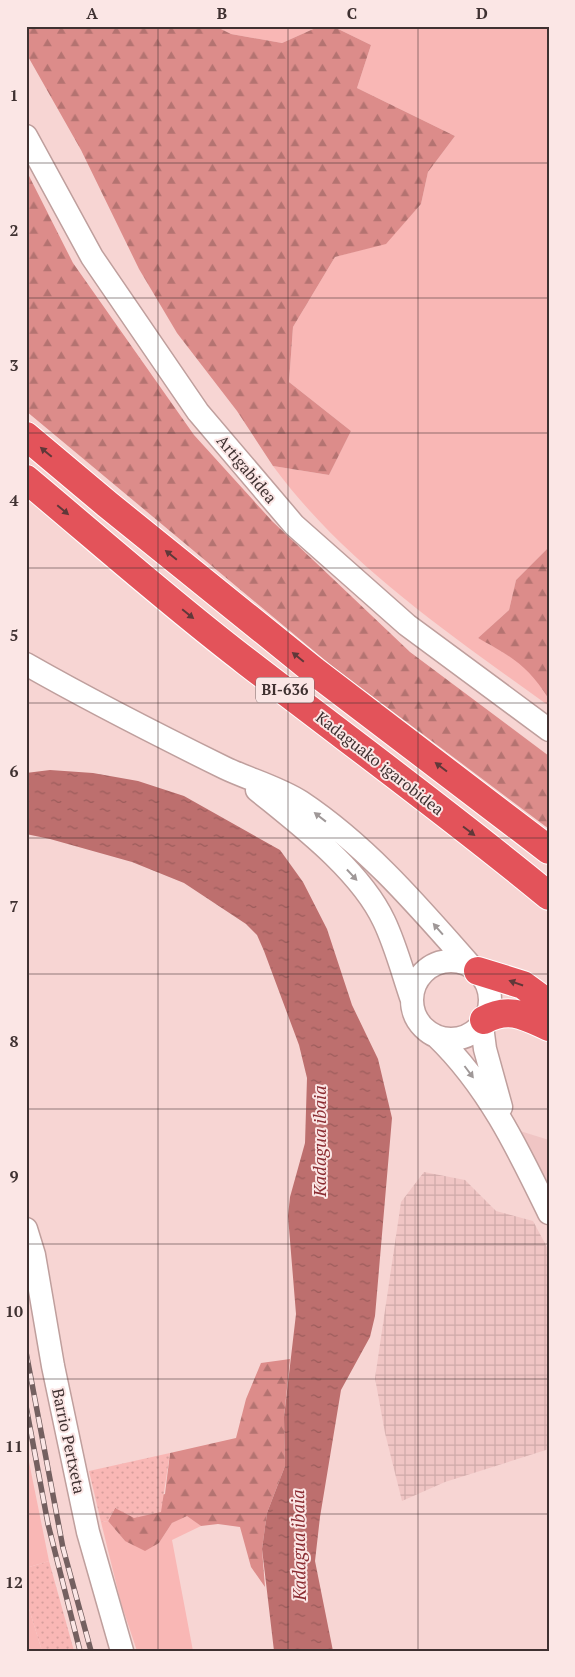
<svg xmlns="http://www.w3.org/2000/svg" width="575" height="1677" viewBox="0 0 575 1677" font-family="'PT Serif',serif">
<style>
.built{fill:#f0c5c4}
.industrial{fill:url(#industrial-grid)}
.grass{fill:#f9b7b5}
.forest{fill:url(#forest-firs)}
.park{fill:url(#park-dots)}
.water{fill:url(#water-ripples)}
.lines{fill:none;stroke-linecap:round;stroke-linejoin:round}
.minor-casing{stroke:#bf9f9d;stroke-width:25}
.highway-casing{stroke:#fff;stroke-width:30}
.minor{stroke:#fff;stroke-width:22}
.highway{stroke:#e3535a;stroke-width:28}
.rail-casing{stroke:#746060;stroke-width:5.5}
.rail{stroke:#fbe6e5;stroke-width:4;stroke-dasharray:11;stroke-linecap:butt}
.oneway{fill:#603839}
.oneway2{fill:#9f9898}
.grid{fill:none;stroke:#3f3131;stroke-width:1;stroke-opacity:0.55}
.labels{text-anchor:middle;stroke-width:4;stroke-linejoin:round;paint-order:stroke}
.shield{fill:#fbe6e5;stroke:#776767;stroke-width:1}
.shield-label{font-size:15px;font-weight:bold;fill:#3f3131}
.street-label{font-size:16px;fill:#3f3131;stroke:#fbe6e5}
.water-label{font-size:18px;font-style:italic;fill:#8b2c32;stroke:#fbe6e5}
.neatline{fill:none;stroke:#3f3131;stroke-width:2}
.grid-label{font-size:16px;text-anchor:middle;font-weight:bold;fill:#3f3131}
</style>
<defs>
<pattern id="industrial-grid" width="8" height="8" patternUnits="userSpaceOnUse" patternTransform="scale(1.25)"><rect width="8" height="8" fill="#f0c5c4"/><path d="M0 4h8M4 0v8" fill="none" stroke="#cfaaa9"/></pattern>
<pattern id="forest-firs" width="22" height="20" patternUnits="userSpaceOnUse" patternTransform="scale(1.25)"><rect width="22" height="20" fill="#dc8c8a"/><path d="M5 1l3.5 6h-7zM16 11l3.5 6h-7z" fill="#b47371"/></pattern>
<pattern id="park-dots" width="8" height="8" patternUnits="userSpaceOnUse" patternTransform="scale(1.25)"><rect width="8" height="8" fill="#f9b7b5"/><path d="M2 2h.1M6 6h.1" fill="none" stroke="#d69e9c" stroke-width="1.8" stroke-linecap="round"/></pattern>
<pattern id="water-ripples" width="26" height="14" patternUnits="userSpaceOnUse" patternTransform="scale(1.25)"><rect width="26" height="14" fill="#bd6f6e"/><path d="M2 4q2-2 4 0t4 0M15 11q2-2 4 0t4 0" fill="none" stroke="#9b5c5b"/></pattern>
</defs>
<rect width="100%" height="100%" fill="#f7d5d3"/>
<path class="built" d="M520,1131L549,1140V1187Z"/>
<path class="industrial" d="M424,1172L465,1180L496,1211L533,1221L549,1251V1449L445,1482L402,1501L385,1433L375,1378L401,1202Z"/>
<path class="grass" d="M215,26H320L282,43L231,34Z
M332,26H549V547L516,580L509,610L478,638C502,651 549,675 549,706C451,635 345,564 273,466L329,475L351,431L289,382L293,327L335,257L386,243L421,204L428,172L455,136L357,88L371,45Z
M26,1447L49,1561L26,1568Z
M187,1515L201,1526L172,1540L193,1651H137L121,1603L101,1522L108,1521L125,1541L159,1543L172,1523Z
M26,1599L42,1651H26Z"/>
<path class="forest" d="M26,26H215L231,34L282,43L320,26H332L371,45L357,88L455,136L428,172L421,204L386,244L335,257L293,327L289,382L351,431L329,475L273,466L237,411L177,333L139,269L81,150L26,53Z
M26,170L73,263L194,435L272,521L410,652L549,756V829L332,666L26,411Z
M549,547V699C527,665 512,657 478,638L509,610L516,580Z
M290,1359L284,1417L285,1466L267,1513L262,1549L265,1587L251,1567L240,1527L218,1524L201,1526L187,1516L172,1523L159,1543L145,1551L125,1541L108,1521L115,1508L165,1494L170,1453L236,1438L246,1399L261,1363Z"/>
<path class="park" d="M170,1453L161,1512L134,1518L115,1508L108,1521L101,1522L89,1471Z
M49,1561L74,1651H42L26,1599V1568Z"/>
<path class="water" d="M50,770L93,773L138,781L184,796L280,850L303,882L327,929L352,1005L378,1059L392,1118L375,1316L370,1337L341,1390L320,1517L315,1561L333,1651H274L262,1549L267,1513L285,1466L284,1417L296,1314L288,1216L290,1197L305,1143L307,1078L299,1045L264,951L257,935L246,924L184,883L132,862L50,839L26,834V773Z"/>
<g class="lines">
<g class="minor-casing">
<path id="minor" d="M26,136L92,257L198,412L294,525L407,625L549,730
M26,664C91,701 158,735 225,768C248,779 280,788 301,802C367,846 418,906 470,965
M257,790C300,825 360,870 384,921C396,946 403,974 412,1000
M412 1000a39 39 0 1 1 78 0a39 39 0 1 1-78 0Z
M482,1026L485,1049L501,1107
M436,1036C488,1086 518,1149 549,1213
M26,1229L34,1255L53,1366L88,1532L122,1651"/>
</g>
<g class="highway-casing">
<path id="highway" d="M26,436L107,504L314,671L549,850
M26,479C99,540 171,604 247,662C348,740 451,815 549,896
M478,971L523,985L549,1004
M484,1020C509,1006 525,1016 549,1027"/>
</g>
<use href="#minor" class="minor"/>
<use href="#highway" class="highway"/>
<g class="rail-casing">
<path id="rail" d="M26,1352L63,1548L91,1651
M26,1406L48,1524L80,1651"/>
</g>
<use href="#rail" class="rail"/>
</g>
<defs><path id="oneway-solid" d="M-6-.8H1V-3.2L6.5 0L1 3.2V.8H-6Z" transform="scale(1.25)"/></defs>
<g class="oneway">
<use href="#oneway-solid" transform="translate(46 452) rotate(-140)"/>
<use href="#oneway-solid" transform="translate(63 510) rotate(40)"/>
<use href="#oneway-solid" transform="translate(171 555) rotate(-141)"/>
<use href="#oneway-solid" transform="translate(188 614) rotate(39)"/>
<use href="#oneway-solid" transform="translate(298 657) rotate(-141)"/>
<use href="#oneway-solid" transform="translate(441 767) rotate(-143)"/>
<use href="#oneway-solid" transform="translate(469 831) rotate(37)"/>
<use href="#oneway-solid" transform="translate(516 983) rotate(-161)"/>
</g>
<g class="oneway2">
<use href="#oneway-solid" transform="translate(320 817) rotate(-142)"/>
<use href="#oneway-solid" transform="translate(352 875) rotate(47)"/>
<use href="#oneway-solid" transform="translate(438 929) rotate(-131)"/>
<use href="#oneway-solid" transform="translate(469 1072) rotate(53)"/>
</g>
<path class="grid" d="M158,26V1651M288,26V1651M418,26V1651M26,163H549M26,298H549M26,433H549M26,568H549M26,703H549M26,838H549M26,974H549M26,1109H549M26,1244H549M26,1379H549M26,1514H549"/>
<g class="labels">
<rect class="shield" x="256" y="677.5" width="58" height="25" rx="4"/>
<g class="shield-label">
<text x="285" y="695">BI-636</text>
</g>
<g class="street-label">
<text transform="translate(247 469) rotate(50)" y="6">Artigabidea</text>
<text transform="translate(380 763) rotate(38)" y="6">Kadaguako igarobidea</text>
<text transform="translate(69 1441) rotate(78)" y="6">Barrio Pertxeta</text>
</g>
<g class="water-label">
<text transform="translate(320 1141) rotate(-90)" y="6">Kadagua ibaia</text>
<text transform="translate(299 1545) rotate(-91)" y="6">Kadagua ibaia</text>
</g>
</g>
<rect width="575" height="1677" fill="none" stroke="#fbe6e5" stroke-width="55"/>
<rect x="28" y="28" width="520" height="1622" class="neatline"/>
<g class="grid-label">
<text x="92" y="19">A</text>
<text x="222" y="19">B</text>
<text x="352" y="19">C</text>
<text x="482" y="19">D</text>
<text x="14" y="101">1</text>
<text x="14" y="236">2</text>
<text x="14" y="371">3</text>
<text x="14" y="506">4</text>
<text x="14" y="641">5</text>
<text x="14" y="777">6</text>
<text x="14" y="912">7</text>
<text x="14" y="1047">8</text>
<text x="14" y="1182">9</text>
<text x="14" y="1317">10</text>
<text x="14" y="1452">11</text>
<text x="14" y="1588">12</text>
</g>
</svg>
